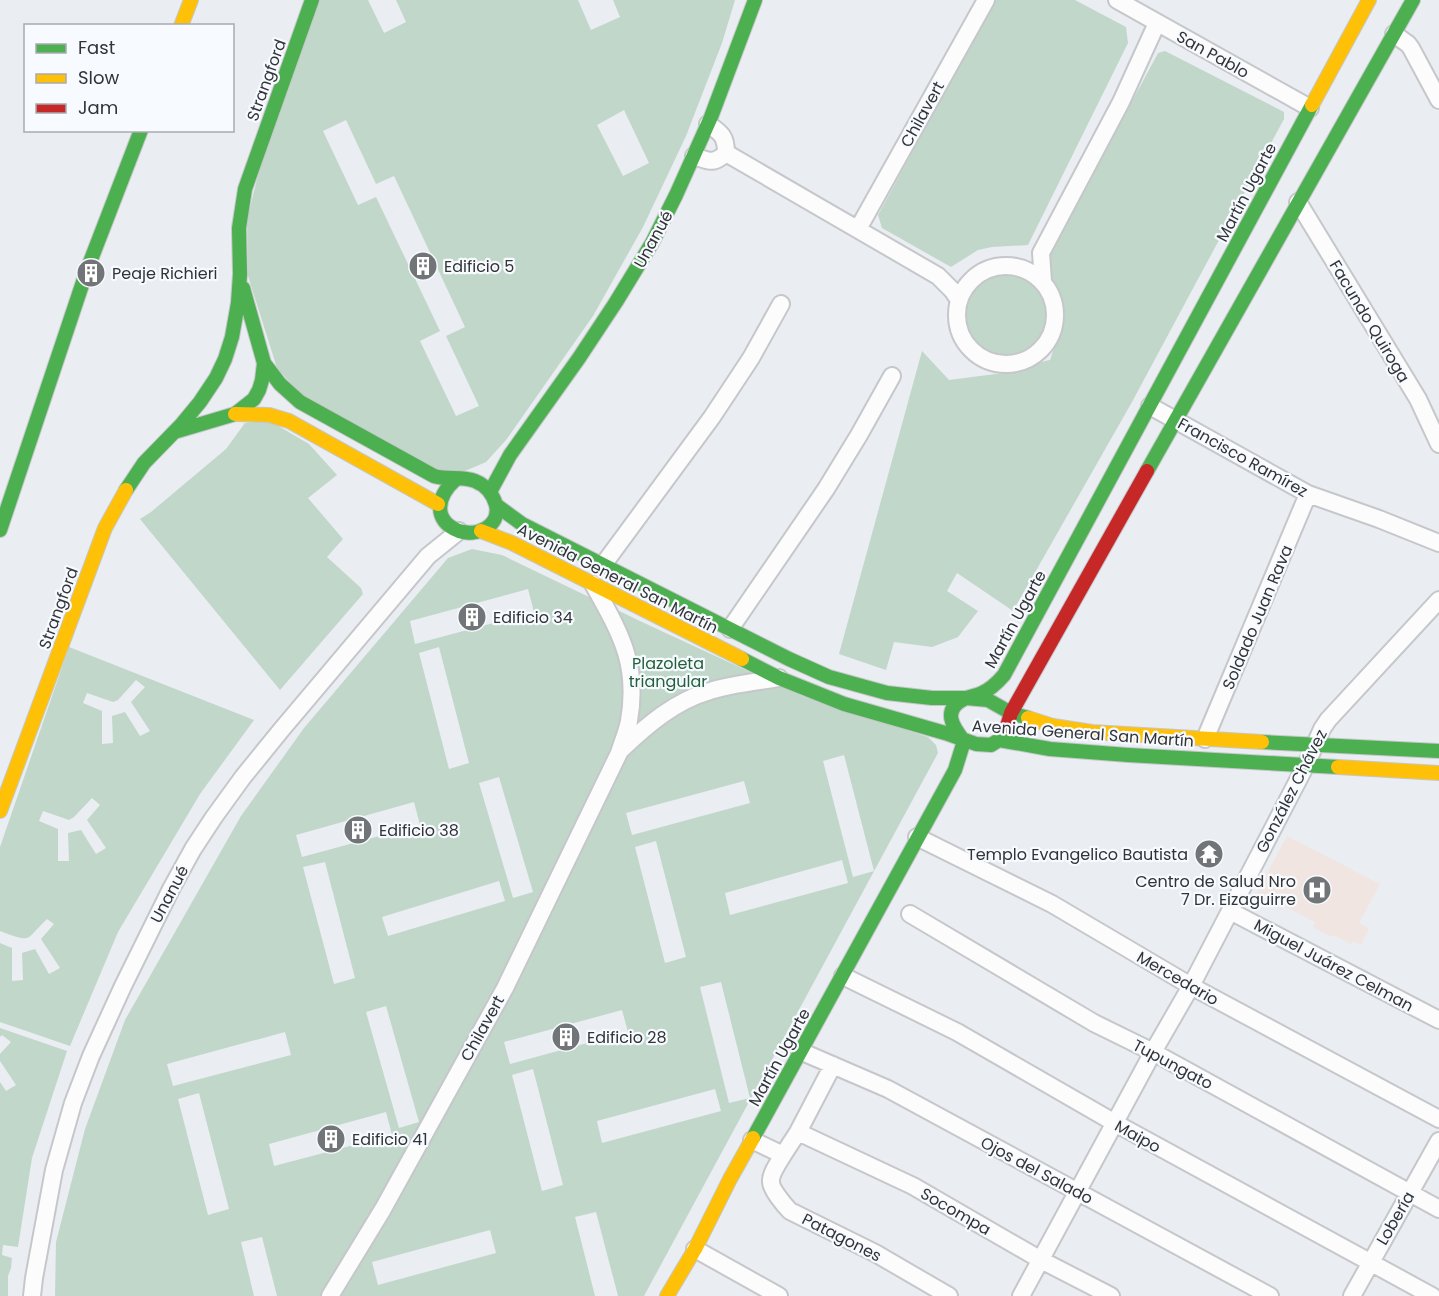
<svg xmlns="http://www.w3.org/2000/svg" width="1439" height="1296" viewBox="0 0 1439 1296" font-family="Poppins,sans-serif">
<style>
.medical{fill:#f0e5e0}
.green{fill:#c1d7ca;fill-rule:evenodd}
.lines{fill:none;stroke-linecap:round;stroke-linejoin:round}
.street-casing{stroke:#c5c7ca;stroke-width:20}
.fast-casing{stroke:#c5c7ca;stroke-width:16}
.slow-casing{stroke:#c5c7ca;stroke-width:16}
.jam-casing{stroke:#c5c7ca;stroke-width:16}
.street{stroke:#fcfcfd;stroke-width:16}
.fast{stroke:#4caf50;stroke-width:14}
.slow{stroke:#ffc107;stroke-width:14}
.jam{stroke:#c62828;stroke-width:14}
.labels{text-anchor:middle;stroke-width:4.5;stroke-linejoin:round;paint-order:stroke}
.street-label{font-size:16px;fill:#323436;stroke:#f7faff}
.poi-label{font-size:16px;fill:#323436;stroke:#f7faff;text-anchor:start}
.park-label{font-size:16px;fill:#23613b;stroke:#f7faff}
</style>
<rect width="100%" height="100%" fill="#eaedf1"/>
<path class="medical" d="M1287,836L1380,884L1359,923L1369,929L1361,945L1353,941L1351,944L1334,935L1332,937L1313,927L1315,922L1284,906L1281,910L1255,896Z"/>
<path class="green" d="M320,0H368L384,33L406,22L396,0H578L591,30L620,17L613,0H735L722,43L686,136L643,227L593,316L506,440L486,462L465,471L440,472L303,397L277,368L248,276L247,220L259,171ZM624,110L649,163L623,176L597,125ZM346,120L376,184L394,176L465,327L446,336L479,406L456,416L420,341L440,331L376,197L358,205L323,131Z
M995,0H1075L1126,27L1128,43L1028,245L992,247L978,250L951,267L882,228L878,215Z
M1165,51L1284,112V119L1132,402L1013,611L957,573L947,591L978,611L958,637L932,647L894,642L886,670L839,654L922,351L949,380L1011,372L1036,363L1050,360C1062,324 1069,309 1046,276L1051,252L1158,53Z
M959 316a46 46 0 1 1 92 0a46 46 0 1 1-92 0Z
M268,420L309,444L337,475L308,498L343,539L327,557L361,588L363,594L280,690L140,519L151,512L226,449L245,423Z
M472,549L502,555L612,608L611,607L642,622L802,696L928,737L936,745L938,753L644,1296H618L596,1212L575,1217L595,1296H277L262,1237L241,1242L254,1296H55L56,1242L85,1129L125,1020L241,816L304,728L448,558ZM528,589L534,612L415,644L410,621ZM439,647L469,763L449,769L419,653ZM844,755L874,871L853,877L823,761ZM499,777L533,892L513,898L479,783ZM744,781L750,803L632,835L626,813ZM414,802L420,825L302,857L296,835ZM656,841L686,957L665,963L635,847ZM842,860L848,883L730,915L725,893ZM325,862L355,978L334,984L303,867ZM499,881L505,901L388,936L382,917ZM721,982L750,1098L729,1103L700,987ZM386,1006L419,1122L399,1128L366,1012ZM622,1010L628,1032L510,1064L504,1042ZM285,1032L291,1055L173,1086L167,1064ZM533,1069L563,1185L542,1191L512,1075ZM715,1089L721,1111L602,1143L597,1121ZM199,1093L229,1209L208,1215L178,1099ZM386,1112L392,1135L274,1166L269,1144ZM490,1230L496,1253L378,1285L372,1262Z
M69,647L254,720L200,794L118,932L70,1046L0,1022V943L12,948V981L23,980L22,953L35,949L49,974L60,968L41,939L54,924L47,919C24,941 33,943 0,931V847ZM136,680L145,687L131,702L150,731L140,736L125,712L112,716L113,743L102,744V711L83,703L87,693L113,702L118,700ZM92,798L100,805L87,820L106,848L96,854L81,830L68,833L69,861H58V829L39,821L43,811L69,820L74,817Z
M0,1028L67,1051L32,1158L18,1247L3,1245L2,1255L12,1258L11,1268L8,1276V1296H0V1082L6,1091L16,1085L0,1061V1054L11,1042L2,1035L0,1037Z"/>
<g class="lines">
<g class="street-casing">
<path id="street" d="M1117,0L1310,108
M1394,34L1408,44L1411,48L1439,100
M726,153L938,276L952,290L959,300
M694,156C709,161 713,165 726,153C726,136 721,133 708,124
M1298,202L1418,399L1439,444
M858,229L986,0
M957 315a49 49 0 1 1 98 0a49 49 0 1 1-98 0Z
M1043,281L1041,253L1121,102L1157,23
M1150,406L1308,494L1379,519L1439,543
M603,565L712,417L751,358L781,304
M730,629L826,489L859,435L892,376
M1205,739L1308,494
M621,750C647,725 675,701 710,691C732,684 756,682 779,678
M917,837L1052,904L1191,986L1439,1119
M1230,911L1439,1020
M910,914L1094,1023L1153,1052L1439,1209
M843,976L957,1032L1115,1123L1432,1296
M800,1051L888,1089L1270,1296
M798,1132L913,1186L1041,1260L1111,1296
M752,1140L783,1155C779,1162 770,1174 771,1182C771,1189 784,1205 790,1211L875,1253L949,1296
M783,1155L798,1132L833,1065
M695,1249L779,1296
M32,1296L34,1278L54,1170L73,1103L91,1056L123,986L171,889L193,849L214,817L243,777L282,729L428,556L459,531
M330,1296L383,1209L505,988L619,753C622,743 627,732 629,721C639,663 620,633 593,584
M1021,1296L1153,1052L1191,986L1306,765L1322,729L1328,720L1439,600
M1352,1296L1439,1141"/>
</g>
<g class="fast-casing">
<path id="fast" d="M264,363L280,384L300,402L434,476C447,480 462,476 475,481C485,485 493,494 496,505C501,526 477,537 459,531C432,521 437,496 455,480
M174,432L235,414L254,399L259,390L262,380L264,363L243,288
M1147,471L1413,0
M126,490L144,463L181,425L200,402L216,378L225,359L232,337L238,303L240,274L239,228L245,189L312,0
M490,492L510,455L579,358L616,302L652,243L676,195L711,117L755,0
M496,505L522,524L789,659L829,677L887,693L932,698H966L988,700L1011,713L1028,718
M0,530L87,270L141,130
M742,659L779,678L844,704L945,733L976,744L991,745L999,740L1050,749L1128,755L1338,767
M964,741C952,726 942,710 964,699C970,696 976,696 982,693C991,689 998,682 1004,675L1312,105
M1262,742L1439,751
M753,1138L955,770L964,741"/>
</g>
<g class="slow-casing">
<path id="slow" d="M181,26L191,0
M1312,105L1369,0
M235,414L269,415L289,421L438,504
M481,531L512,543L742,659
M1028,718L1053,726L1092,732L1262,742
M1338,767L1439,773
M0,811L105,528L126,490
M667,1296L695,1249L730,1179L753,1138"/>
</g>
<g class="jam-casing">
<path id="jam" d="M1007,726L1011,713L1147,471"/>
</g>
<use href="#street" class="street"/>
<use href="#fast" class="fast"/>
<use href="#slow" class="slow"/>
<use href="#jam" class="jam"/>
</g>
<defs>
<g id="building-disc" transform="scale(1.5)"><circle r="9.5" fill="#727577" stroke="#f7faff"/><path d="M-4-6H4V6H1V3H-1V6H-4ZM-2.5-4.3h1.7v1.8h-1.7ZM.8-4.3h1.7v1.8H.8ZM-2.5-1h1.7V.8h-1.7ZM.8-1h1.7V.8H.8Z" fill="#fff"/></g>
<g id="temple-disc" transform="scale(1.5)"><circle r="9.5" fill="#727577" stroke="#f7faff"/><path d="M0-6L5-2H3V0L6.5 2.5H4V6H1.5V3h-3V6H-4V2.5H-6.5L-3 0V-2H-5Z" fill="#fff"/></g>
<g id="hospital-disc" transform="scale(1.5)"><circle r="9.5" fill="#727577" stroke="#f7faff"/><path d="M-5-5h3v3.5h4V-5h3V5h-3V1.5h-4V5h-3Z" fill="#fff"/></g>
</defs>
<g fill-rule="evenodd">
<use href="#building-disc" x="423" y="266"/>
<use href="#building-disc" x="91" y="273"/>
<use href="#building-disc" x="472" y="617"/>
<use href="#building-disc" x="358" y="830"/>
<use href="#temple-disc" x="1209" y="854"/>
<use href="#hospital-disc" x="1317" y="890"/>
<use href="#building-disc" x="566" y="1037"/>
<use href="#building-disc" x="331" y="1139"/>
</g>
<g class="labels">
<g class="street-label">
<text transform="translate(1213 54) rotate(29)" y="6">San Pablo</text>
<text transform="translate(266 80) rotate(-70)" y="6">Strangford</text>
<text transform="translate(922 114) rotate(-61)" y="6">Chilavert</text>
<text transform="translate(1246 192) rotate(-62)" y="6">Martín Ugarte</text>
<text transform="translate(653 239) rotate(-61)" y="6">Unanué</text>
<text transform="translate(1370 321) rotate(59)" y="6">Facundo Quiroga</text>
<text transform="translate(1243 457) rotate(29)" y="6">Francisco Ramírez</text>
<text transform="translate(618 578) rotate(27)" y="6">Avenida General San Martín</text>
<text transform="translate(58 608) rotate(-70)" y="6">Strangford</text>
<text transform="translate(1257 617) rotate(-67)" y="6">Soldado Juan Rava</text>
<text transform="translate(1015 619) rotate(-61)" y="6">Martín Ugarte</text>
<text transform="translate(1083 733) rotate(4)" y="6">Avenida General San Martín</text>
<text transform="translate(1291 791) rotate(-63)" y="6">González Chávez</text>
<text transform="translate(169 894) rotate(-62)" y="6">Unanué</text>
<text transform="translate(1334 965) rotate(28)" y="6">Miguel Juárez Celman</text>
<text transform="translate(1178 978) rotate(30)" y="6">Mercedario</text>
<text transform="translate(482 1028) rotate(-61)" y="6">Chilavert</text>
<text transform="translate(779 1057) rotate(-61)" y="6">Martín Ugarte</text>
<text transform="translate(1173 1064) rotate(28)" y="6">Tupungato</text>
<text transform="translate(1138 1136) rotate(29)" y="6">Maipo</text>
<text transform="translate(1037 1170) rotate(28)" y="6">Ojos del Salado</text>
<text transform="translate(956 1211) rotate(30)" y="6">Socompa</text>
<text transform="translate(1395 1218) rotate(-60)" y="6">Lobería</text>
<text transform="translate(842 1237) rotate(27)" y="6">Patagones</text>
</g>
<g class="poi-label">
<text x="444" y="272">Edificio 5</text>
<text x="112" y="279">Peaje Richieri</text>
<text x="493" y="623">Edificio 34</text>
<text x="379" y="836">Edificio 38</text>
<text x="1188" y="860" text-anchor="end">Templo Evangelico Bautista</text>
<text x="1296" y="887" text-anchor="end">Centro de Salud Nro<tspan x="1296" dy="18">7 Dr. Eizaguirre</tspan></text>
<text x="587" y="1043">Edificio 28</text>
<text x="352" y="1145">Edificio 41</text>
</g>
<g class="park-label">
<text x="668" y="669">Plazoleta<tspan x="668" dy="18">triangular</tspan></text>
</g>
</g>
<rect x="24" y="24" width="210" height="108" fill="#f7faff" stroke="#a8abaf" stroke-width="1.5"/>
<rect x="36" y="44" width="30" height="9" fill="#4caf50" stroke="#a8abaf" stroke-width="1.5"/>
<text x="78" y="54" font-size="18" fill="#323436">Fast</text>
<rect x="36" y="74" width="30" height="9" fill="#ffc107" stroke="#a8abaf" stroke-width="1.5"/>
<text x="78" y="84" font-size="18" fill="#323436">Slow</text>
<rect x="36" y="104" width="30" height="9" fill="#c62828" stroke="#a8abaf" stroke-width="1.5"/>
<text x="78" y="114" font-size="18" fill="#323436">Jam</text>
</svg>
